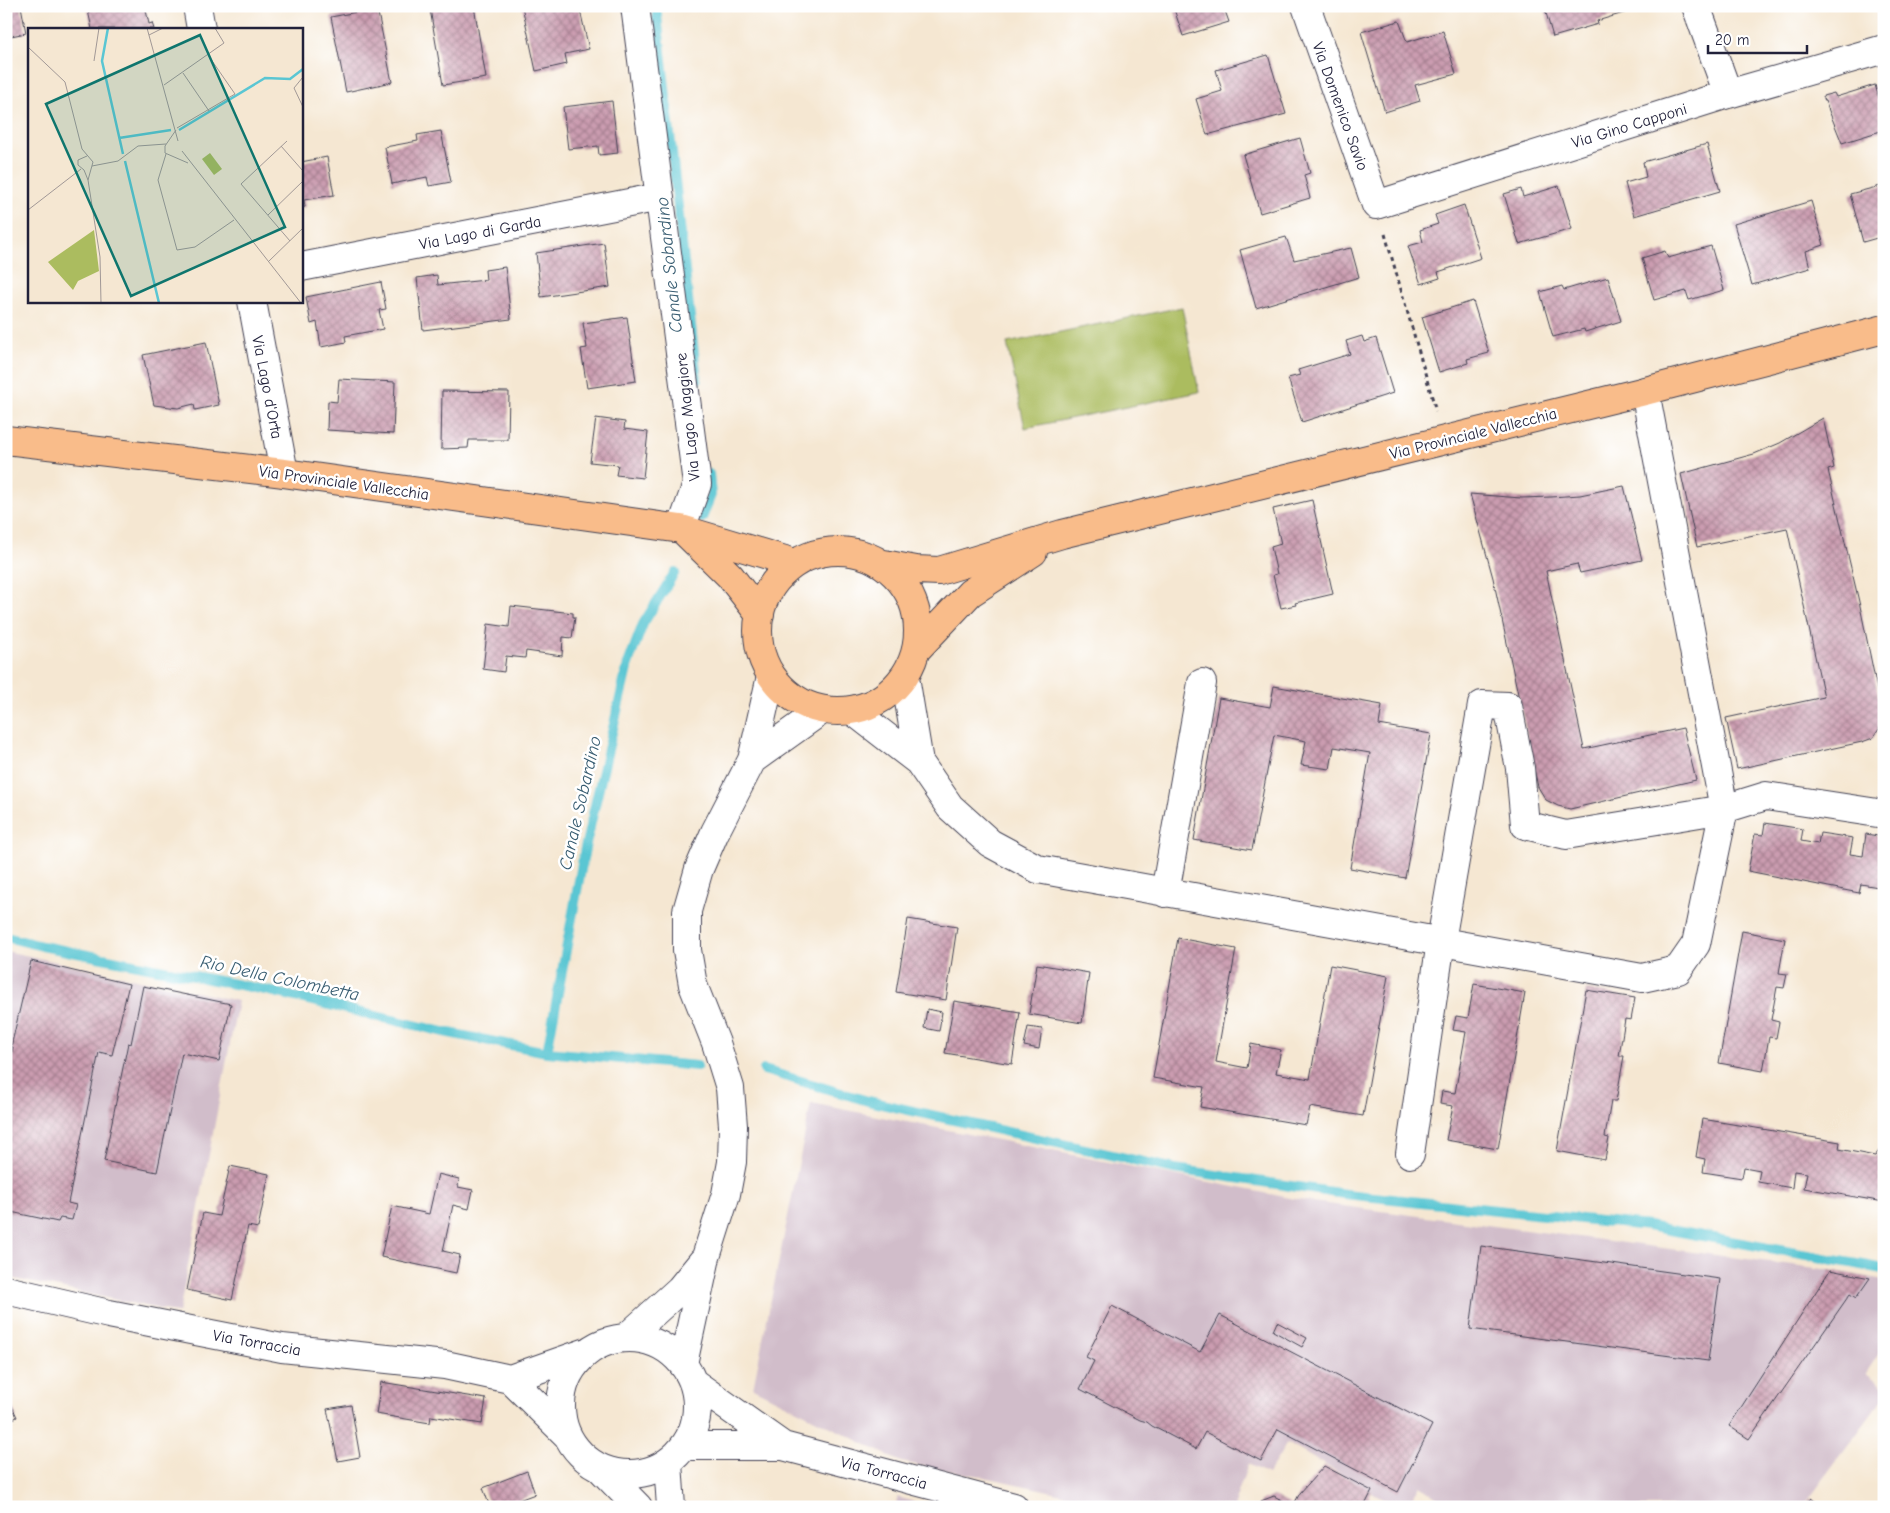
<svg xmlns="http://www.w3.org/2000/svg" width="1890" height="1513" viewBox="0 0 1890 1513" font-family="'Comic Neue',sans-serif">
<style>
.industrial{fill:#d1bdca}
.pitch{fill:#abbc5f;stroke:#666f4d}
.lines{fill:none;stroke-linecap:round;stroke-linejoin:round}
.stream{stroke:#5ac6d3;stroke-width:10}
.building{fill:url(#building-cross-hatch)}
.minor-casing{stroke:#424052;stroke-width:30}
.major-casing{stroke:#424052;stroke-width:30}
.path{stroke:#424052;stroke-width:3;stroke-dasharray:4 4;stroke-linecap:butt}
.minor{stroke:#fff;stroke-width:28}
.major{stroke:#f9bc8a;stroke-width:28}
.labels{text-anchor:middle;stroke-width:5;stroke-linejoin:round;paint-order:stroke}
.street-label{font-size:16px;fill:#22223b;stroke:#fff}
.water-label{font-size:18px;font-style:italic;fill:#365b70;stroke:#fff}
.inset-river{fill:none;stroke:#5ac6d3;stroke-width:2.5}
.inset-road{fill:none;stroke:#a19896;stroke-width:1}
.view{fill:#0f766e;fill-opacity:0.15;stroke:#0f766e;stroke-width:2.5}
.inset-edge{fill:none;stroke:#22223b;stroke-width:2.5}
</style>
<defs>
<pattern id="building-cross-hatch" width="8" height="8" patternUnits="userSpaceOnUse" patternTransform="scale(1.25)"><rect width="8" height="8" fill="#cb9cb0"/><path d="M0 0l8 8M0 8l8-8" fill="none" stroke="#a47f90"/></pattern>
</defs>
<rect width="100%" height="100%" fill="#fff"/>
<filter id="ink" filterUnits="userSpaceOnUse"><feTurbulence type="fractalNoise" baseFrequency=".02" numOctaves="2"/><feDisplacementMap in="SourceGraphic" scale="10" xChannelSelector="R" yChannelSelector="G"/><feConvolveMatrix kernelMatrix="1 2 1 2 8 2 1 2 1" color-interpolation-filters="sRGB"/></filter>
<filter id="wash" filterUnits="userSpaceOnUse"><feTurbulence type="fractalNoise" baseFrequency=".0096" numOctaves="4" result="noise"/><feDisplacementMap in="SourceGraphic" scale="20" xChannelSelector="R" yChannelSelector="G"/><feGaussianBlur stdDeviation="1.12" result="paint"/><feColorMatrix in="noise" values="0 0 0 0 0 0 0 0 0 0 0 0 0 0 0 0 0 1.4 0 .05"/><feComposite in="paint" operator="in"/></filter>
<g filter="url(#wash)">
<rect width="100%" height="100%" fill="#f5e7d2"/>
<path class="industrial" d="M6,951L238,1001L179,1313L6,1277Z
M811,1103L1305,1201L1830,1270L1884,1280V1346L1866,1373L1884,1386V1397L1803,1507H1450L1420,1486L1405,1507H1398L1287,1443L1268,1474L1248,1464L1233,1507H1121L980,1476L901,1462L753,1388Z
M897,1497L932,1507H898Z"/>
<path class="pitch" d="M1182,307L1199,392L1025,428L1007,343Z"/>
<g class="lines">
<path class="stream" d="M656,6L697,380
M702,518L711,495L709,474
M6,937L42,946L265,990L444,1032L547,1052L697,1066
M547,1052L585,848L628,664L643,624L675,572
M764,1070L868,1101L1175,1169L1345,1194L1648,1226L1884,1269"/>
</g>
<g id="blocks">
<path class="building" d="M6,6H21L26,33L6,37Z
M87,6H145L149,24L152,23L154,29H92Z
M443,6H474L486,78L443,85L430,9Z
M522,6H579L589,49L565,54L567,64L536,71Z
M1173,6H1228L1224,8L1229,22L1183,36Z
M1544,6H1636L1637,9L1597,21L1598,24L1553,37Z
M377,8L392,82L346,92L331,17Z
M1399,21L1407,42L1443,31L1456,74L1415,85L1420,101L1385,112L1361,32Z
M1268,55L1286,114L1207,135L1196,99L1222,91L1216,70Z
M1875,85L1884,114V130L1842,143L1823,96L1834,93L1836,97Z
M612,101L618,153L599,155L598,146L568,149L563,107Z
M441,131L451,182L429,186L427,177L392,184L385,147L418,141L417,135Z
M1300,138L1310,173L1304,175L1310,198L1260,213L1243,155Z
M1707,144L1720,191L1634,216L1625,183L1646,177L1643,162Z
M327,157L334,195L304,200L305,207L301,208V162Z
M1884,185V236L1863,242L1850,194Z
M1559,186L1572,229L1519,244L1504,194L1521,189L1523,197Z
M1811,201L1824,245L1806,251L1810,268L1752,285L1734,224Z
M1464,205L1481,258L1438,272L1440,278L1421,284L1408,246L1423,242L1420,230L1438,224L1435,215Z
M1286,237L1294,260L1351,248L1359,277L1256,308L1240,250Z
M604,243L610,287L541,297L536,253Z
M1711,246L1724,290L1689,300L1686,291L1654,300L1642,258L1665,251L1668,258Z
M505,267L511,319L423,330L417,278L437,275L438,285L486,280L485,270Z
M1608,277L1621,321L1585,332L1584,329L1553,337L1540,292L1562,286L1564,290Z
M381,282L386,309L379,310L383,329L345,336L346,342L321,347L317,322L311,324L306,297Z
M1473,301L1489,353L1467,359L1468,363L1439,372L1422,317Z
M627,317L636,381L587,388L581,349L587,348L583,323Z
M1362,336L1364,342L1376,338L1393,393L1302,422L1288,378L1300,375L1298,370L1350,354L1346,341Z
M206,342L219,405L195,410L194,404L178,408L154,405L143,355Z
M339,379L395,382L393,434L327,430L328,401L337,402Z
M442,391L509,392L508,440H469L468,448L441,449Z
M596,418L625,422L624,429L648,432L643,478L616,475L618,465L590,462Z
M1823,418L1834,468L1828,470L1860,606L1882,713L1881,726L1873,738L1862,742L1737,769L1726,718L1824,697L1787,528L1697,547L1681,474L1754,454L1780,443Z
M1624,486L1642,560L1580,573L1577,564L1546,571L1584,749L1683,728L1696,780L1570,809L1558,806L1546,800L1538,787L1493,578L1470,494L1521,498L1551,497L1580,495Z
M1312,500L1333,594L1295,603L1296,605L1281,608L1273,575L1277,574L1271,547L1281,544L1273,509Z
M511,606L573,613V617H575L572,638L563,637L562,656L526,651L525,658L506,656L504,672L483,669L488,624L509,627Z
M1274,686L1382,705L1379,725L1431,734L1405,878L1350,868L1370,753L1334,747L1330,769L1301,765L1306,741L1274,735L1252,850L1194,840L1219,698L1270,707Z
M1765,823L1803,829L1801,841L1818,844L1820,833L1853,838L1850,854L1863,856L1866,834L1884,837V888L1861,884L1859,893L1748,871L1755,834L1763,835Z
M908,919L957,927L946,1000L896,992Z
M1742,931L1785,939L1779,973L1787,974L1784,988L1777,987L1771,1020L1779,1022L1776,1038L1769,1037L1763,1071L1719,1063Z
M1178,938L1236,949L1216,1062L1247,1068L1251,1044L1281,1050L1276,1073L1310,1079L1330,965L1388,976L1363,1116L1310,1107L1306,1125L1200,1107L1204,1087L1153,1078Z
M31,961L129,984L112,1055L99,1052L68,1203L76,1205L72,1220L60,1218L58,1222L6,1211V1080L13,1047H11Z
M1037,964L1089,973L1082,1023L1029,1014Z
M1474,984L1525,993L1498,1149L1446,1140L1453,1106L1440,1104L1442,1091L1455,1093L1466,1032L1453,1030L1456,1016L1468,1018Z
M143,986L231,1004L219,1061L182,1053L157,1172L104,1161L128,1043L131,1044Z
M1586,990L1635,998L1631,1020L1625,1019L1619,1056H1624L1616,1101H1611L1605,1137L1609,1138L1605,1160L1557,1151Z
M954,1001L1020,1012L1012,1064L945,1053Z
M927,1009L942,1012L939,1031L924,1028Z
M1028,1027L1042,1029L1039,1049L1024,1046Z
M1702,1119L1840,1142L1839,1149L1875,1156L1884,1144V1202L1804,1188L1807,1173L1794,1171L1792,1188L1758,1182L1760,1170L1744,1167L1742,1178L1703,1172L1705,1159L1696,1157Z
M230,1166L269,1174L258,1228L248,1226L232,1300L187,1290L203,1213L219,1216Z
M438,1174L459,1179L458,1187L473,1190L469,1209L453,1205L443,1251L460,1255L456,1273L381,1257L392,1206L429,1214Z
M1481,1246L1720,1279L1708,1361L1470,1329Z
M1830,1270L1870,1278L1856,1298L1850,1294L1749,1439L1729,1426Z
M1112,1306L1200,1352L1220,1315L1432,1425L1398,1492L1278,1429L1261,1461L1205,1432L1196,1449L1152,1426L1147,1422L1140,1420L1080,1389L1094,1361L1086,1357Z
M1277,1322L1307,1338L1302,1347L1273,1331Z
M381,1382L486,1399L482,1424L431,1416L430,1423L376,1414Z
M6,1393L17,1417L6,1422Z
M351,1405L360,1457L338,1461L327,1409Z
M1324,1466L1372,1491L1364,1507H1259L1261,1501L1274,1496L1293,1506L1300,1493Z
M527,1471L535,1494L500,1507H490L483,1488Z
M1811,1498L1823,1507H1804Z"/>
</g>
</g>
<g filter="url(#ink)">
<use href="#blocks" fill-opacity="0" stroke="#424052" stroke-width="1"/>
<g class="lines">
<g class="minor-casing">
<path id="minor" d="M197,6L201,29
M635,6L697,484L681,529
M1306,6L1376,205L1728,94L1884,49
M1696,6L1728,94
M301,267L660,197
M252,301L284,473
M905,677L919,762
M853,711L919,762L950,807L990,843L1038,869L1642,978L1678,970L1696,944L1724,809L1645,391
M752,760L822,710
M1165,893L1202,683
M1410,1154L1441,941L1482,705L1508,706L1520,768L1525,825L1566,835L1724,809L1766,796L1884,814
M6,1290L109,1314L282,1348L445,1365L510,1379L587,1352
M627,1337L680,1289L702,1262
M561 1406a68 68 0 1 1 136 0a68 68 0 1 1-136 0Z
M683,1364L706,1257L726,1194L732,1162L733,1126L730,1088L716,1043L693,985L687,950V911L699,869L715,832L752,760L771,676
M510,1379L567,1435
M694,1383L783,1446
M685,1446H783L1014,1507
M668,1463L671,1507
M600,1468L638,1507"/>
</g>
<g class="major-casing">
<path id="major" d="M6,440L284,473L681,529L795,563
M686,533L730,576L760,615
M758 631a80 80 0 1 1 160 0a80 80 0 1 1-160 0Z
M884,564L916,570L939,571L1062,534L1645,391L1884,329
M918,648L970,593L1033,552"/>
</g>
<path class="path" d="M1385,234L1436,411"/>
<use href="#minor" class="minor"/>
<use href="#major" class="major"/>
</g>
</g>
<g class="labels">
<g class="street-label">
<text transform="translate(1341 106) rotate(70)" y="6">Via Domenico Savio</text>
<text transform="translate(1629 125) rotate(-17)" y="6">Via Gino Capponi</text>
<text transform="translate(480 232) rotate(-11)" y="6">Via Lago di Garda</text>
<text transform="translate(268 387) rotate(79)" y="6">Via Lago d'Orta</text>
<text transform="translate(687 417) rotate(-96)" y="6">Via Lago Maggiore</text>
<text transform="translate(1473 433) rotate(-14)" y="6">Via Provinciale Vallecchia</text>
<text transform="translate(344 482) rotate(8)" y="6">Via Provinciale Vallecchia</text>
<text transform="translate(257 1342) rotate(10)" y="6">Via Torraccia</text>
<text transform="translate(884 1472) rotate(15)" y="6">Via Torraccia</text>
</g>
<g class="water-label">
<text transform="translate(669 265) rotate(-96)" y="6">Canale Sobardino</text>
<text transform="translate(580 803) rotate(-77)" y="6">Canale Sobardino</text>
<text transform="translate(280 978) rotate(12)" y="6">Rio Della Colombetta</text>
</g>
</g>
<g transform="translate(28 28)">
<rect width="275" height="275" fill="#f5e7d2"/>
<path d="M66,202L71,243L50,253L45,262L20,234Z" fill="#abbc5f"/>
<path d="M182,125L194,141L186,147L174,131Z" fill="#abbc5f"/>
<path class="inset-river" d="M80,0L74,33L95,126M151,102L237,50L262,51L275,41M91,110L143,102M97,133L131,275"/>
<path class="inset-road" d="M119,0L150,113M121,7L135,0M0,19L37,54L54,121L65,134L60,152M66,33L71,0M155,45L181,83M275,49L266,60L275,79M136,57L196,15L187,0M149,100L207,66L180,27M148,102L137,118V125L160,135M259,113L213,156L262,213M253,118L275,143M154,123L273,275M138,126L130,152L149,222L167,219L206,192M64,138L90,133L110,118L138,116M56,142L60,152L72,229L73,275M56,142L50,137V132L59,128M0,182L53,141M240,187L275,153M240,234L275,200"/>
<path class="view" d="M172,7L257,199L103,268L18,76Z"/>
<rect width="275" height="275" class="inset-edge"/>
</g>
<rect width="1890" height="1513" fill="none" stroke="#fff" stroke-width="25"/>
<path d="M1708 45v8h99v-8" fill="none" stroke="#22223b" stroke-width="2.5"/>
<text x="1715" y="45" font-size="15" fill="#22223b" stroke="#ffffff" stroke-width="4" paint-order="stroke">20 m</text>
</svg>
